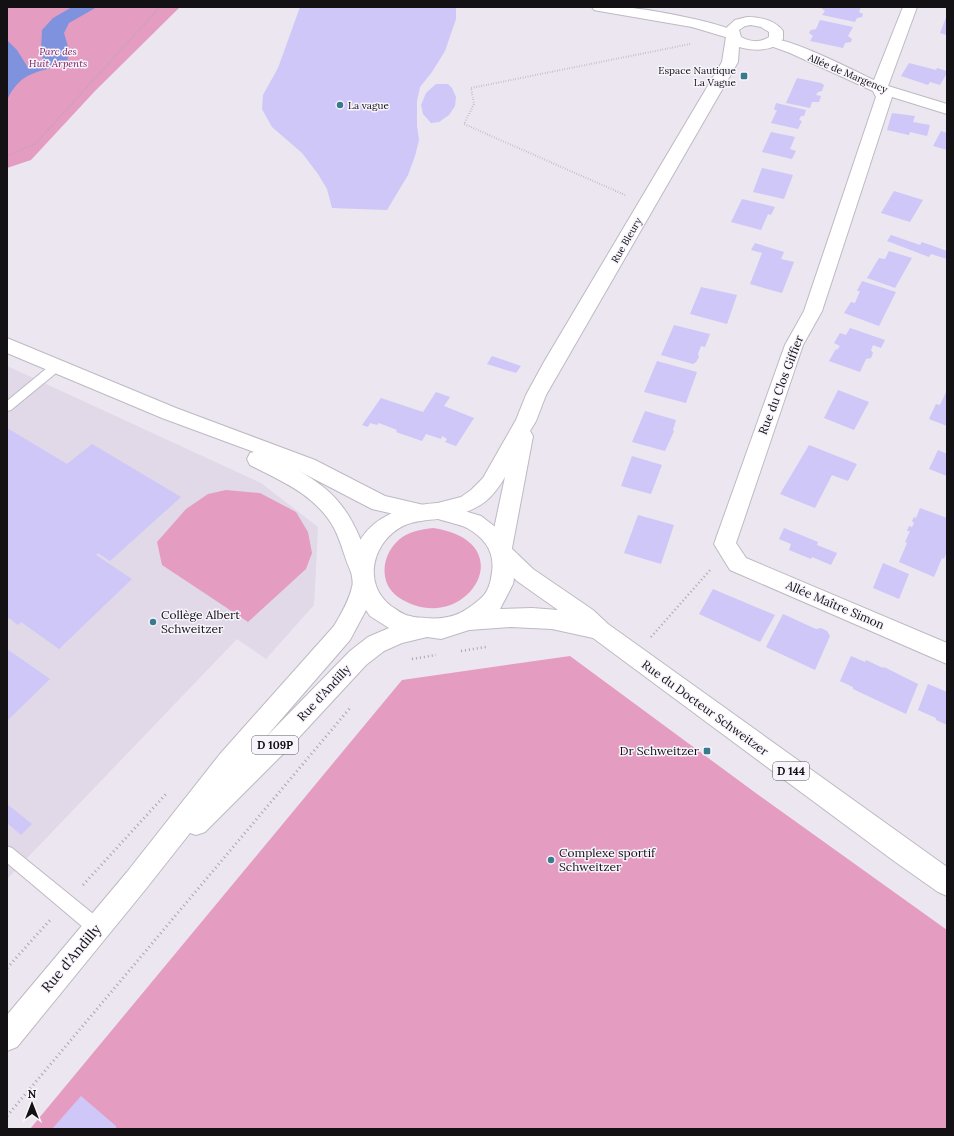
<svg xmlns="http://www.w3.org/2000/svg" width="954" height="1136" viewBox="0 0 954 1136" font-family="Lora,serif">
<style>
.built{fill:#e1d9e8}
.green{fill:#e59cc1}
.water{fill:#7f92dd}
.building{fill:#cec7f8}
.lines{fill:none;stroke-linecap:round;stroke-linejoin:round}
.lane-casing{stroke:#beb9c2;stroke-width:2}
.street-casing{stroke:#beb9c2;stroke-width:2}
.secondary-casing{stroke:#beb9c2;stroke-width:2}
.primary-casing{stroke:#beb9c2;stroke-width:2}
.path-far2{stroke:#aaa5ad;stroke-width:2;stroke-dasharray:0.5 2;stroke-linecap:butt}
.path-far1{stroke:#aaa5ad;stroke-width:2.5;stroke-dasharray:1 3;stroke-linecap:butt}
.path{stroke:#aaa5ad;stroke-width:3;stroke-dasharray:1 3.5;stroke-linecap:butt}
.lane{fill:#fff;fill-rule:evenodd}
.street{fill:#fff;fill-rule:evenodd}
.secondary{fill:#fff;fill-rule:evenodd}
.primary{fill:#fff;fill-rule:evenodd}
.poi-dot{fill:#387b8b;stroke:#f8f4fc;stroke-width:1.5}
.labels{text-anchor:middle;stroke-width:3;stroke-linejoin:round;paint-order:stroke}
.far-park-label{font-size:10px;font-style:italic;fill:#7b1a56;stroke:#f8f4fc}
.far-poi-label{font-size:10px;fill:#131114;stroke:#f8f4fc;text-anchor:end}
.far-street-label{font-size:10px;fill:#131114;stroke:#f8f4fc}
.shield{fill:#f8f4fc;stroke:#58555a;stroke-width:1}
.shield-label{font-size:11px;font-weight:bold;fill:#131114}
.street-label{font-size:12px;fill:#131114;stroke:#f8f4fc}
.poi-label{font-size:12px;fill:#131114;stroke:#f8f4fc;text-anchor:start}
.near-street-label{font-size:14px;fill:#131114;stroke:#f8f4fc}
</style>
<rect width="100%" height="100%" fill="#ebe6ef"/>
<path class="built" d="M7,366L261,483L318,527L314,605L266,659L237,639L7,879Z"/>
<path class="green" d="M7,7H180L95,91L31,160L7,168Z
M226,490L260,493L296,512L308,532L312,553L306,569L248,622L162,565L157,542L186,509L208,494Z
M433,528C528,542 463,641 398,597C376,581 383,549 404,536C413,531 423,529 433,528Z
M570,656L753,791L947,930V1129H30L402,680Z"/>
<path class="water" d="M72,7H97L69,23L64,33L69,50L67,62C39,74 22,69 7,100V40L17,50L27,66L39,68L43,60L41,50L42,30L53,18Z"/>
<path class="building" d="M300,7H456V19L445,51L432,72L420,87L417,101V126L419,140L415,156L408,175L387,210L332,208L327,189L318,174L302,153L272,127L262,109L263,95L278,68Z
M822,7H861L859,12L863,14L862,17L857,18L855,22L822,15L825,11L821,8Z
M947,15V35L940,33Z
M820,20L853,27L848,36L852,39L851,42L845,43L843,48L810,41L813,36L809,33L811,30L816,29Z
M909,63L936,70L937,68L947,71V73L940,85L930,82L928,85L901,76Z
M797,78L821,83L824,85L822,91L818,92L816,95L821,96L819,102H812L810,108L786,103Z
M436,84H448L452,88L456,97L455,106L449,115L439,122L431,123L423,114L421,105L426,93Z
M776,103L806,110L804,116H801L799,120L802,121L798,129L771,123L777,110H774Z
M892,113L915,116L913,122L930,125L927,136L910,132L909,135L887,130Z
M941,131L947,133V150L933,146Z
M771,132L795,137L790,149L796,151L792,159L762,152Z
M762,168L793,175L784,199L753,192Z
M894,191L923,200L910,222L881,213Z
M742,199L775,207L771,215L768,214L761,230L731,222Z
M891,235L920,245L922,242L947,251V259L931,254L929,257L887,241Z
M755,243L784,252L781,259L794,262L782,293L750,284L762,253L751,250Z
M889,251L912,258L895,288L867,278L879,258L885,259Z
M862,281L896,292L879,326L844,313L851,302L855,303L860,291H857Z
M701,287L737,295L727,324L690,314Z
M674,325L710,334L705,347L701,346L698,354L699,357L696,362L693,364L661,355Z
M850,328L885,340L881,348L873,345L871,350L873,353L871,358L866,359L860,372L829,361L836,349L837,350L840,346L834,343L840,333L846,335Z
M492,356L521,366L516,373L487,364Z
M657,361L697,372L686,403L644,392Z
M838,390L869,402L854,430L824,418Z
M436,392L450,397L444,406L474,418L456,446L445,442L447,439L442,436L441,439L426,434L422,441L396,432L397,430L379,423L377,425L370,423L368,427L362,425L381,398L423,412Z
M946,392L947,393V426L929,419L936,404L940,405Z
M645,411L676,420L673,430L674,431L665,451L632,442Z
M7,428L67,464L92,444L181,497L110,561L98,553L96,555L132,579L59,649L21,622L18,625L9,618L7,620Z
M809,445L857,464L848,481L832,475L815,508L780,494Z
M938,450L947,454V476L929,469Z
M632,456L662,465L651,494L621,486Z
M920,508L947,518V551L944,559L942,558L934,577L899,562L907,543L905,542L910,531H907L909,526L912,527L914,523L912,521L914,517L916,518Z
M638,515L674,525L661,564L624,553Z
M784,528L818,542L817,545L837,553L831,565L812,557L811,559L789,550L791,544L779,539Z
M883,563L909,574L899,599L873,588Z
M713,589L775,615L760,642L699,614Z
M783,614L816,629L821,628L827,631L830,636L815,670L766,647Z
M7,649L50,679L7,721Z
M851,656L865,662L866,660L883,668L884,667L918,684L906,714L853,689V687L840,681Z
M928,684L947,692V725L936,720V718L918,710Z
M7,804L32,824L21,835L7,823Z
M81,1096L116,1126V1129H52Z"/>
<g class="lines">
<g class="lane-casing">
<path id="lane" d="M57,362L61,363L63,366L61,369L11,410L7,411V401L53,363Z
M7,846L12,848L102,921L104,927L102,933L96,935L90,933L7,863Z"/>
</g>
<g class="street-casing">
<path id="street" d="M592,7C602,7 613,7 623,7C641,8 731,23 739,35L737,38L732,39L692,27L599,11L594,10Z
M903,7H917L888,86L947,104V114L892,97L822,311L803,345L736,543L746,558L947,643V664L730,570L714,544L785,345L804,311L876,97L873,91L790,53L768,45L766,42L768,39C785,35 855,71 874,80Z"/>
</g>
<g class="secondary-casing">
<path id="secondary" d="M747,17C760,17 775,20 783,31V39C774,52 753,51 739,47L738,62L546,395L536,421L530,431L533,436L512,548L509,554L501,557L493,554L490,548L505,477C492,499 482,507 458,515C448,518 440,520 430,517L429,515L428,518L420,520L372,509L297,470C344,495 355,522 372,570L369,576L361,579L353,576C345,561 342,543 334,528C316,495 281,481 250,465L247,459L250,453L254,452L162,418L7,353V338L176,408L315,460L385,496L428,506L429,508L430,505L461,497L471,490L483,478L516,420L526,395L544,362L722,62L726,37L725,29L735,20ZM751,25L761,27L769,32V37C760,43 750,42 741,37L739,30L745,26Z"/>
</g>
<g class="primary-casing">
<path id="primary" d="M438,503L481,516L503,533L509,546L533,569L593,610L608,624L947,867V896L938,892L894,861L593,638L552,629L511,627L469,630L441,639L427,637L402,643L384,651L366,665L291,746L205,832L196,835L190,833L145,890L17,1047L7,1051V1015L127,872L220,754L334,626C341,614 349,601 352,587C354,582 351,575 351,569C351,564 353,558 354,554C366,517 403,505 438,503ZM438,519C447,522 459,524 467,528C485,538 495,552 492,572C491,582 488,593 480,599C462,615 448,620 425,618C420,617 415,618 410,616C403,615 397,610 391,606C361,583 373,540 405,525C415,521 427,520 438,519ZM514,578L517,581L558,610L532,608L500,609L513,584ZM366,610L370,616L389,628L368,637L350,651L265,738L350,640Z"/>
</g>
<path class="path-far2" d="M7,156L35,144L160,7
M625,195L464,124L474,104L471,88L690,44"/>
<path class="path-far1" d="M651,637L711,569
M461,651L486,647
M412,659L436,655"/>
<path class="path" d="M83,885L166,794
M7,968L51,919
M7,1116L350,708"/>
<use href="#lane" class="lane"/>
<use href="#street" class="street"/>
<use href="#secondary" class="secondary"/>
<use href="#primary" class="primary"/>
</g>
<g class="poi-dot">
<rect x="740" y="72" width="8" height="8" rx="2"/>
<circle cx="340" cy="105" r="4"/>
<circle cx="153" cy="622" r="4"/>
<rect x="703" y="747" width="8" height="8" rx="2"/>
<circle cx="551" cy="860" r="4"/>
</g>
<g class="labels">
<g class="far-park-label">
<text x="58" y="55">Parc des<tspan x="58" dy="12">Huit Arpents</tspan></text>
</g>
<g class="far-poi-label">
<text x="736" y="74">Espace Nautique<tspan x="736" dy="12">La Vague</tspan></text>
<text x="348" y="109" text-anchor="start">La vague</text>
</g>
<g class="far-street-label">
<text transform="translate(848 73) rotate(23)" y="4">Allée de Margency</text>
<text transform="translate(626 240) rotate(-60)" y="4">Rue Bleury</text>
</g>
<g class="shield">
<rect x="252" y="736" width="46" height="18" rx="3"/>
<rect x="773" y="762" width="36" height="18" rx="3"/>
</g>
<g class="shield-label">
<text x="275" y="749">D 109P</text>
<text x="791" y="775">D 144</text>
</g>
<g class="street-label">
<text transform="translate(781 385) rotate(-69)" y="4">Rue du Clos Giffier</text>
<text transform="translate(835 605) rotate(23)" y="4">Allée Maître Simon</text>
<text transform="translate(324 693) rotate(-47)" y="4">Rue d'Andilly</text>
<text transform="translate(705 708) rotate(36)" y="4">Rue du Docteur Schweitzer</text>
</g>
<g class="poi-label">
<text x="161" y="619">Collège Albert<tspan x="161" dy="14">Schweitzer</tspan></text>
<text x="699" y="755" text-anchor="end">Dr Schweitzer</text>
<text x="559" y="857">Complexe sportif<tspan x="559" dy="14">Schweitzer</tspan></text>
</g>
<g class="near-street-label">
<text transform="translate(71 958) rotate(-50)" y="5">Rue d'Andilly</text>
</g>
</g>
<rect width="954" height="1136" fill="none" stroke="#131114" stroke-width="16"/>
<g transform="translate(32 1104)" stroke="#f8f4fc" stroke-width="3" paint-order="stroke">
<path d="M0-3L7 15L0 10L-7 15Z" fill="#131114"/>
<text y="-6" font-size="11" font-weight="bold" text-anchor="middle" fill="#131114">N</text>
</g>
</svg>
